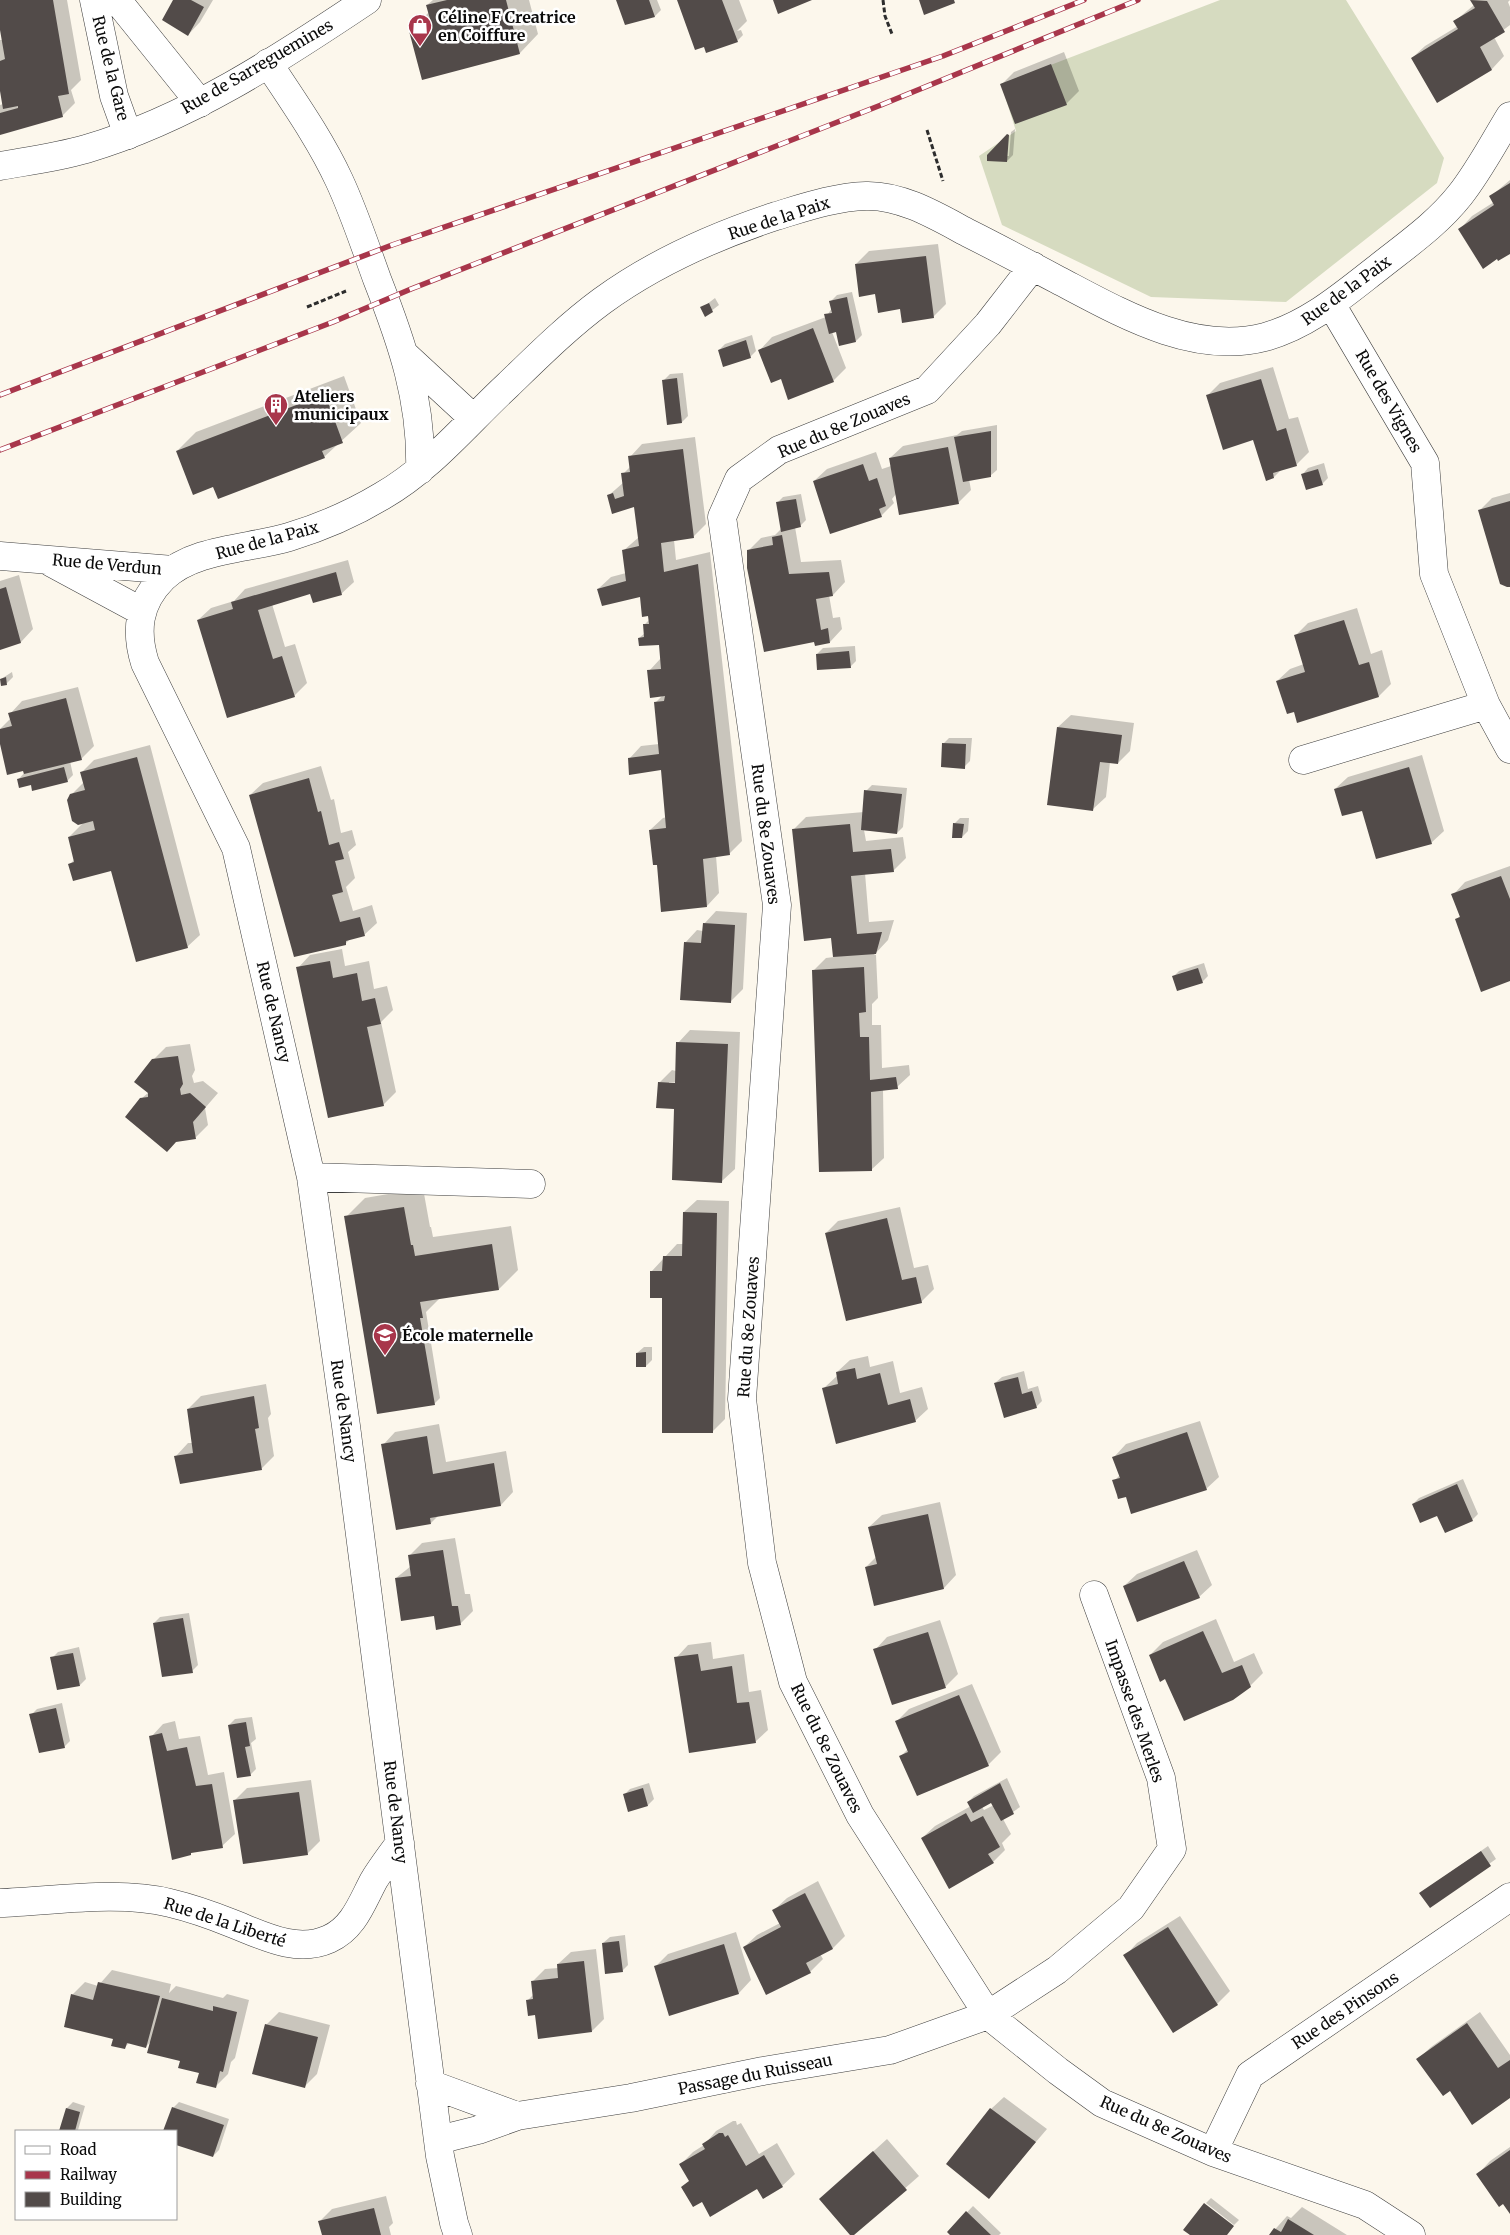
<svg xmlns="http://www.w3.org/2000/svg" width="1510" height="2235" viewBox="0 0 1510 2235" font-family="Merriweather,serif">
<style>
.cemetery{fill:#d6dbc0}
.shadow{fill:#0003;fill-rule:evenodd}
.building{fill:#524b49}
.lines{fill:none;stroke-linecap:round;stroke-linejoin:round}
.minor-casing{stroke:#3e3e3e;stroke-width:29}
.tertiary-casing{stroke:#3e3e3e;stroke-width:29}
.path{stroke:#2d2d2d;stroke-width:3;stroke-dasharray:5 2.5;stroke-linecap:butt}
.minor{stroke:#fff;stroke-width:28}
.tertiary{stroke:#fff;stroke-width:28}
.rail-casing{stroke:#a8364b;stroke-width:5.5}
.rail{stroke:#fff;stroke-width:4;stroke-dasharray:11;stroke-linecap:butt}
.labels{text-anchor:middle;stroke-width:5;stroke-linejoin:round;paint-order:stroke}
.poi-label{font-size:16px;font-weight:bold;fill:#0b0b0b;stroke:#fff;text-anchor:start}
.street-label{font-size:16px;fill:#0b0b0b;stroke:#fff}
</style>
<rect width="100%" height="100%" fill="#fcf7ec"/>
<path class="cemetery" d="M1220,0H1346L1444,158L1437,183L1286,302L1151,297L1002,225L979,156L1016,131L1001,84Z"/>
<path class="shadow" d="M0,0H67L81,80L71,90L75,103L62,116L0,133V105L3,104L0,85V40H3L0,23Z
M174,0H213L200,22L188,35Z
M433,0H529L538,34L520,53L423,78L410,32L429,12L427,5Z
M617,0H657L661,10L655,16L626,24Z
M678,0H739L747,21L737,31L741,30L743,35L737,41Z
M1471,0H1510L1508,2L1510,7V25L1494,37L1504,56L1492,69L1437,101L1412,58L1425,46L1458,26L1455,21L1474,5Z
M1064,52L1079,91L1066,104L1002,84L1014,72Z
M1015,129L1013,155L1007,161L988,156L1008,134L1006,156H1009L1011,132Z
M1510,180V253L1460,229L1472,216L1494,202L1491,196Z
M938,244L946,304L933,317L901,308L876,293L856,264L869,251Z
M852,292L862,335L856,341L837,331L832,332L846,368L833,381L781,378L760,350L772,337L826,317L832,308L831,301L837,295Z
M715,298L719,305L706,315L702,308Z
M752,335L756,351L750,357L719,350L725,344Z
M1273,367L1289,419L1298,417L1309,452L1296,465L1282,469L1274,477L1254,439L1207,396L1220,383Z
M683,373L688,416L682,422L664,380L670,374Z
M344,376L361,423L324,457L214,485L177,451L196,432Z
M997,425V470L990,476L969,479L971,490L958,503L896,494L892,499L894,503L881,516L814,481L827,469L876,452L882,469L891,466L890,458L903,446L957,435L962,431Z
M695,437L706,524L693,537L674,540L676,560L710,552L742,841L729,854L716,856L719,893L707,906L658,863L650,830L663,818L667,817L662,769L629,759L641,746L659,744L655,703L662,696L649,671L661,658L660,643L639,638L645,633L644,625L650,619L641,595L598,589L611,577L626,573L623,551L639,537L635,505L613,512L608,496L624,482L623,474L631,466L630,457L642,444Z
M1324,463L1328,478L1322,484L1302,475L1308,468Z
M1510,493V585L1480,510L1492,498Z
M801,494L806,520L800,526L795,527L801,562L841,560L845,582L833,595H829L833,618L840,617L842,629L830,642L748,551L761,538L775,535L782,528L777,503L783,497Z
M348,560L354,582L341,594L311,593L272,604L285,647L295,644L307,683L294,696L198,620L211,608L234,601L245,589Z
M19,575L33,629L21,642L0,648V581Z
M1357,608L1371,654L1382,650L1391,684L1379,696L1294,710L1277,681L1290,669L1304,664L1295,636L1308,623Z
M855,646L856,661L850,667L817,654L823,648Z
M12,672L13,677L7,683L1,679Z
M78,687L94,746L81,759L70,761L73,775L67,781L32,783L18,780L24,773V769L0,740V729L11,718L10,714L22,701Z
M1071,715L1134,723L1130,751L1118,763L1110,762L1106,797L1093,809L1058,727Z
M949,738H972L970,761L964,767L943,744Z
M150,745L200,935L187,947L111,870L70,864L75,859L69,837L84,822L71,795L84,782L81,773L94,760Z
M1422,755L1444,831L1431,843L1362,809L1335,789L1348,777Z
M321,766L331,800L334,799L341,833L352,830L356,845L348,852L355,878L346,887L353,911L372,905L377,923L364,935L350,939L346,943L250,795L263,783Z
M872,785L907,788L903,827L897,833L864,830L866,841L903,837L906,858L893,871L865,873L869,922L894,920L888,940L874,955H876L878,998L872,1004V1025H881L882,1068L909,1065L910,1075L897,1087L883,1089L884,1158L871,1170L814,970L826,958L834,957L832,937L793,830L806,817L864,812L866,791Z
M960,818H969L968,831L962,837L954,824Z
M1510,866V980L1457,919L1460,916L1453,895L1465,882Z
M716,911L747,913L743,989L730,1002L685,943L697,930L703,931L704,924Z
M342,949L345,966L369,961L374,989L387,986L393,1010L381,1022L396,1092L383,1105L298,968L310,955Z
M1204,963L1208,976L1202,982L1173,977L1179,971Z
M690,1030L740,1032L735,1169L722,1181L659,1083L672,1070L676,1071L678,1043ZM669,1082L681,1083L669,1084Z
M190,1044L195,1070L192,1076L194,1083L203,1081L218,1093L205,1108L208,1125L196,1137L141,1099L149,1092L153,1060L166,1047Z
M423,1188L430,1227H431L433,1237L511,1226L518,1270L499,1289L440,1298L426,1312L440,1398L434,1404L346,1217L365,1198Z
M697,1200L729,1201L725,1419L712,1432L663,1297L651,1272L677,1244H683L684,1212Z
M900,1207L914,1268L928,1265L934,1289L921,1302L826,1233L838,1221Z
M644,1347H652V1360L646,1366L637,1353Z
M868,1356L870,1367L893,1361L900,1393L922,1387L928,1409L915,1421L824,1388L838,1375L837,1372L850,1360Z
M1024,1371L1028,1389L1038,1386L1042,1401L1036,1407L995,1383L1002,1377Z
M266,1384L271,1414L268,1418L274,1456L262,1468L176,1456L188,1443H193L188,1409L201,1396Z
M1200,1421L1219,1477L1206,1489L1126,1496L1114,1481L1120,1475L1114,1457L1126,1444Z
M439,1424L446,1462L506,1451L513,1492L501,1505L439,1515L431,1523L383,1445L395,1432Z
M1463,1479L1478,1514L1472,1520L1446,1532L1438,1514L1413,1504L1419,1498Z
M940,1502L956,1575L944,1588L875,1604L866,1567L876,1557L869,1527L882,1515Z
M455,1538L465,1594H470L473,1611L460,1624L435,1614L396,1578L411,1566L409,1556L422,1543Z
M1197,1550L1212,1585L1199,1597L1124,1586L1137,1574Z
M189,1613L198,1665L192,1671L154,1623L160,1617Z
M1216,1619L1234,1662L1254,1653L1263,1673L1250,1686L1166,1678L1150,1655L1163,1642Z
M940,1620L958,1674L946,1686L893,1704L875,1650L887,1637Z
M711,1642L713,1659L744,1654L749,1692L761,1690L768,1730L755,1742L676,1658L688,1645Z
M79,1647L86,1679L80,1685L52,1658L58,1652Z
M972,1684L1001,1752L988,1765L901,1756L908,1749L897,1721L909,1709Z
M62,1703L70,1741L64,1747L31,1715L37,1709Z
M252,1717L256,1739L251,1743L256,1769L250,1775L229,1725L235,1719Z
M175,1721L179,1739L200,1736L208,1775L224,1772L235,1834L222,1846L194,1851L190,1854L151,1737L163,1724Z
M1007,1778L1020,1807L1003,1819L1011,1834L1002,1843L1005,1850L993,1862L922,1838L935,1826L971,1806L968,1802L974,1796ZM992,1801L994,1805L984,1810L982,1807Z
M311,1780L320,1841L307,1854L234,1801L247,1788Z
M649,1783L654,1799L648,1805L624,1795L630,1789Z
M1488,1846L1496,1859L1430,1906L1421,1893Z
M818,1881L845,1936L833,1948L820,1954L823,1959L810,1972L744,1947L757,1935L780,1923L774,1910L787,1898Z
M1180,1916L1230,1991L1217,2004L1125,1956L1137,1943Z
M736,1932L751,1980L739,1993L655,1967L668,1954Z
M625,1935L628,1965L622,1971L603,1943L610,1937Z
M596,1949L604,2019L592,2031L527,2001L534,1994L532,1982L545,1969L558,1968V1964L571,1952Z
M112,1970L171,1984L169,1993L176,1986L223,1998L227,1994L249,2000L235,2058L231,2062L228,2074L215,2087L201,2072L152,2040L146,2047L130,2042L124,2048L72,1995L85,1982L98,1986Z
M279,2012L330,2025L317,2074L304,2087L266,2025Z
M1480,2012L1510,2055V2097L1450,2090L1418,2059L1431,2047Z
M1004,2097L1047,2129L989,2197L991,2109Z
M73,2102L85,2106L78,2130L61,2131L67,2108Z
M179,2102L229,2119L219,2150L213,2156L176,2131H164L173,2108Z
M733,2121H736L737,2125L741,2123L759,2154L777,2143L795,2174L782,2186L758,2187L681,2164L693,2152L704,2145L716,2131Z
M887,2139L919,2176L852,2235L821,2199Z
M1510,2147V2211L1478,2174L1490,2161Z
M386,2196L393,2223L389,2227L391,2235H323L320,2221L332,2209Z
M1211,2198L1239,2220L1234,2225L1206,2203Z
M973,2206L1001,2233L999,2235H952L948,2232Z
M1302,2207L1347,2235H1270L1287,2216L1291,2218Z"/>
<path class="building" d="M0,0H53L69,94L58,96L63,117L0,135V113L18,108V106L3,109L0,91V61L5,59L0,30Z
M173,0H191L204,7L188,36L162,20Z
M447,0H506L520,54L422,80L409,31L432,26L426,5Z
M616,0H649L655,17L625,25Z
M677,0H722L738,42L706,53L704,47L695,50Z
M773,0H812L778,14Z
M919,0H954L955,3L924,15Z
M1470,0L1487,1L1505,32L1480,47L1492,70L1437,103L1411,58L1458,29L1453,21L1475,8Z
M1051,64L1067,105L1015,124L1000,84Z
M1007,134L1009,135L1007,162L987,161V155Z
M1510,183V254L1498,261L1497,259L1483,269L1458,229L1494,205L1489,196Z
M926,256L934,318L902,323L900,309L878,313L875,294L859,297L855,264Z
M847,297L856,342L839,346L836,332L829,334L824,314L832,313L829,301Z
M709,303L713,312L705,317L700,307Z
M813,328L834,382L788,400L781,379L771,383L758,350Z
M746,340L751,358L723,367L718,350Z
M677,378L682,423L667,425L662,380Z
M1261,379L1277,431L1286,428L1297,466L1273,473L1274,478L1266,481L1253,440L1223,450L1206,395Z
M325,394L343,443L322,451L325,458L218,499L213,487L193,495L176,451Z
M991,431V477L963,482L954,437Z
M948,447L959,504L899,515L889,458Z
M683,449L694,538L661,543L664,572L698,564L730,855L703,859L707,907L661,912L657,865H653L649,830L666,828L661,770L629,775L628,758L659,754L654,702L664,701L665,696L650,698L647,670L661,669L659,645L639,646L638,638L644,637L643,624H649L648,616L642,617L640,597L602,606L597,589L626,581L622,550L639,546L634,507L612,514L607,495L613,493L615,499L624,496L621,473L630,472L628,456Z
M863,464L869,481L877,478L886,506L879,509L882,517L830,534L813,481Z
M1318,469L1323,485L1306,490L1301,474Z
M796,499L801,527L781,532L776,502Z
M1510,501V587H1507L1500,584L1478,510Z
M782,535L789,574L829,572L833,596L816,599L821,630L828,628L830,643L815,646L814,642L764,652L747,568V550L773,545L772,537Z
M336,572L342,595L313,603L310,594L258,610L273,659L282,656L295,697L227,718L197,620L233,609L231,602Z
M6,587L21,643L0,650V589Z
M1344,620L1359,665L1369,662L1379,697L1297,723L1294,712L1287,714L1276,681L1305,672L1294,635Z
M849,651L851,668L817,670L816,654Z
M6,677L7,685L1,686L0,679Z
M66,698L82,760L24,774L23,771L7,775L0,744V729L12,726L8,713Z
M1057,727L1122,735L1118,764L1100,762L1093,811L1047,805Z
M942,743L966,744L965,769L941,767Z
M137,757L188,948L136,962L111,871L73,881L68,864L74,862L68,837L95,830L93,821L78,825L72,821L67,800L70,794L85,790L80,772Z
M64,767L68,782L32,791L31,785L19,788L17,779Z
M1409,767L1432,844L1376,859L1362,811L1342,816L1334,789Z
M309,778L318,812L321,811L329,845L339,842L344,859L335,861L343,892L332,895L340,922L360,917L365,936L346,941V945L294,957L249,795Z
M864,790L902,794L897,834L861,830Z
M953,823L964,824L962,838H952Z
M850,824L853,852L891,849L894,872L851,876L857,934L882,932L876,954L833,957L831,938L804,941L792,829Z
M1501,876L1510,899V981L1481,992L1455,919L1460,917L1451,894Z
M703,923L735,925L731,1003L680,1000L684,942L701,943Z
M330,961L333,978L357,973L362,1001L375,998L381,1024L367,1027L384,1106L328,1118L296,967Z
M864,967L866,1012L859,1013L860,1037H869L870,1080L896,1077L898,1089L871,1092L872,1171L819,1172L812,970Z
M1198,968L1203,983L1177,991L1172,976Z
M676,1042L728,1044L722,1183L672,1180L674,1109L656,1108L658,1082L675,1083Z
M178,1056L183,1084L180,1089L181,1095L190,1093L206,1107L193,1122L196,1139L176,1142L167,1152L125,1117L140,1098L148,1097V1093L134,1082L152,1059Z
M404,1207L411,1245H413L415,1256L492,1244L499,1290L420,1302L423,1318H420L435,1405L377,1414L344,1216Z
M683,1212L717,1213L713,1433H662V1298H650V1271H662L663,1256H682Z
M887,1218L902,1280L916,1277L922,1303L846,1321L825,1233Z
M646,1352V1367H636V1353Z
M855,1368L857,1379L880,1373L888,1405L910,1399L916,1422L836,1444L822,1388L838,1384L836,1372Z
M1018,1377L1022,1394L1032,1391L1037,1408L1004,1418L994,1383Z
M254,1396L259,1428L255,1429L262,1470L180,1484L174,1456L193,1453L187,1409Z
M1187,1432L1207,1490L1131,1514L1126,1497L1118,1499L1117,1495L1112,1480L1120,1478L1112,1457Z
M427,1436L433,1474L494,1463L501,1506L430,1518L431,1524L396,1530L381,1444Z
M1457,1484L1473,1521L1445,1533L1437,1516L1420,1523L1412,1504Z
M928,1514L944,1589L874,1606L865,1567L877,1564L868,1527Z
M443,1550L452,1606H458L461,1625L436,1630L434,1616L401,1621L395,1578L411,1576L408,1555Z
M1184,1561L1200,1598L1137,1622L1123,1586Z
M183,1618L193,1673L162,1677L153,1623Z
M1203,1631L1222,1673L1242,1665L1251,1687L1233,1700L1184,1721L1165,1679L1160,1682L1149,1655Z
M928,1632L946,1688L892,1705L873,1649Z
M73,1653L80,1686L57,1690L50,1657Z
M698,1654L701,1671L732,1666L737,1703L749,1702L756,1743L689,1753L674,1657Z
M959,1695L989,1766L917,1796L899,1756L908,1752L895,1721Z
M56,1708L65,1748L39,1753L29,1714Z
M246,1722L250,1746L245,1747L251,1776L237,1778L228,1725Z
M162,1733L167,1751L187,1747L196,1786L212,1784L223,1848L191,1853V1855L172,1860L149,1736Z
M1000,1783L1014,1814L1001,1821L991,1803L973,1813L967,1802Z
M643,1788L648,1806L628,1812L623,1794Z
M299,1792L308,1855L243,1864L233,1800Z
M966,1813L971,1822L983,1816L1000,1847L988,1854L994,1863L949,1889L921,1838Z
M1481,1851L1491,1866L1430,1908L1419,1893Z
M805,1893L833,1949L806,1963L811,1973L766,1995L743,1947L781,1927L772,1910Z
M1168,1927L1218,2005L1173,2033L1123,1955Z
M619,1941L623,1972L605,1974L602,1943Z
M724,1944L739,1994L669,2016L654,1966Z
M584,1961L592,2032L538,2039L535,2015L528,2016L526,2000L533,1999L531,1981L558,1978L557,1964Z
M98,1982L160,1996L146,2048L127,2043L125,2049L111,2046L113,2039L64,2027L71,1994L93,2000Z
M162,1998L213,2011V2006L237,2012L223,2072L220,2071L216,2088L196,2083L199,2073L178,2068L180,2061L147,2053Z
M1467,2023L1498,2068L1510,2060V2098L1472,2125L1450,2091L1443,2096L1416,2059Z
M265,2024L318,2037L305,2088L252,2074Z
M172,2107L224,2125L213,2157L176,2145V2131H163Z
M66,2108L80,2112L75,2131H59Z
M990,2108L1036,2142L989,2199L946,2164Z
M719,2133H723L725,2137L728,2135L746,2166L764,2155L783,2187L763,2199L757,2189L710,2217L702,2202L693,2207L681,2187L689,2181L679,2164L705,2149L702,2144Z
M1510,2150V2214L1503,2204L1499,2207L1476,2174Z
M873,2151L907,2190L854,2235H850L819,2199Z
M1204,2203L1234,2226L1227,2235H1190L1183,2230Z
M374,2208L381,2235H322L318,2221Z
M966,2211L991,2235H950L947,2232Z
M1288,2219L1314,2235H1269L1274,2228L1281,2232Z"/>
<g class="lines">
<g class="minor-casing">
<path id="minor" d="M94,0L114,96L128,135
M117,0L200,103
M268,63C293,101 320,139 339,180C354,212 365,246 377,279C402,343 422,400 420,470
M1033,266L988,324L927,390L779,450L739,479L722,517L777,905L742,1399L762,1563L793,1682L860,1815L988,2015L1058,2071L1102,2103L1213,2152L1365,2205L1411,2235
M1331,304L1425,463L1434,574L1486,705L1510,749
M406,356L473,418
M0,556L173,570
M52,563L141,611
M1303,760L1486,705
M311,1177L531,1184
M0,1903C53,1901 119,1890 170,1903C191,1908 211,1915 231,1923C262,1935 296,1954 329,1939C354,1928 362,1902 374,1880C382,1867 391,1855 400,1843
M430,2084L517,2116
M438,2140L478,2130L517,2116L631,2098L763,2071L890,2050L988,2015L1057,1970L1131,1908L1172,1849L1161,1778L1094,1595
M1213,2152L1250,2075L1510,1897
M458,2235L454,2223L440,2156L346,1426L311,1177L236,848L145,663C135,631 138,603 163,578C194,548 249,549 289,537C322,527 352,514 382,496C431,468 467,423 508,385C538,356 568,326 602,301C654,263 715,236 776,216C806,207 835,197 866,196C902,195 938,217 968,233C998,248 1028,264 1058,280C1119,312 1193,356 1265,337C1309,325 1344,294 1379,267C1408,244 1437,224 1460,195C1479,171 1494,142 1510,116"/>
</g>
<g class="tertiary-casing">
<path id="tertiary" d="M0,166C28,161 58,157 86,149C188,119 279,59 367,0"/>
</g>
<path class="path" d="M883,0L885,16L892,34
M927,130L943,181
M307,307L346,291"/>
<use href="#minor" class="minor"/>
<use href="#tertiary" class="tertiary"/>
<g class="rail-casing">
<path id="rail" d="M0,395L392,245L943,56L1084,0
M0,450L333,322L411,289L881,105L1138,0"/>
</g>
<use href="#rail" class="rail"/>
</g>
<defs>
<g id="shop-pin" transform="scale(1.25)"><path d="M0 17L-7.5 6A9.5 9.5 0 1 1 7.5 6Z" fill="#a8364b" stroke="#fff"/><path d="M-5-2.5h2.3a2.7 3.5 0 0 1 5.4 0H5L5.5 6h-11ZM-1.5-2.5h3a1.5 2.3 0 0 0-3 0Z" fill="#fff"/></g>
<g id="building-pin" transform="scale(1.25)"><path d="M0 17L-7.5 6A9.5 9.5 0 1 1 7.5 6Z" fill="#a8364b" stroke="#fff"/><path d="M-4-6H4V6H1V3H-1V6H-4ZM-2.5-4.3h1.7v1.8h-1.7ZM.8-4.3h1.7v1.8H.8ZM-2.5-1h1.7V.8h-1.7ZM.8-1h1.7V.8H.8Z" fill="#fff"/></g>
<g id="school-pin" transform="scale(1.25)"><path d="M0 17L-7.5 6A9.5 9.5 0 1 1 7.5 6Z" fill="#a8364b" stroke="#fff"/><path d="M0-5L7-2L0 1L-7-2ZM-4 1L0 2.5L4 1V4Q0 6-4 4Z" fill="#fff"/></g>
</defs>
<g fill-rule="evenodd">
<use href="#shop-pin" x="420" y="26"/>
<use href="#building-pin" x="276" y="405"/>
<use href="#school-pin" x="385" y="1335"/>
</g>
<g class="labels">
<g class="poi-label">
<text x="438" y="23">Céline F Creatrice<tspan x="438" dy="18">en Coiffure</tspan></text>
<text x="294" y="402">Ateliers<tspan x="294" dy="18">municipaux</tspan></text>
<text x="402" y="1341">École maternelle</text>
</g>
<g class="street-label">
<text transform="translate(257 66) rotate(-30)" y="6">Rue de Sarreguemines</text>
<text transform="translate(111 68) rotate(76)" y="6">Rue de la Gare</text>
<text transform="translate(779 218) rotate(-18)" y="6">Rue de la Paix</text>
<text transform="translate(1346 290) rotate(-36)" y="6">Rue de la Paix</text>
<text transform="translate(1389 401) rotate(60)" y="6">Rue des Vignes</text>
<text transform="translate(844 425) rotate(-23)" y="6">Rue du 8e Zouaves</text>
<text transform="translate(267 540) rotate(-15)" y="6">Rue de la Paix</text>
<text transform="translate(107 564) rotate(5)" y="6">Rue de Verdun</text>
<text transform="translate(766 834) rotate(83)" y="6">Rue du 8e Zouaves</text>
<text transform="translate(274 1012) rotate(77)" y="6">Rue de Nancy</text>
<text transform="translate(748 1327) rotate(-86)" y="6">Rue du 8e Zouaves</text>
<text transform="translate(344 1411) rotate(82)" y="6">Rue de Nancy</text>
<text transform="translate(1135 1711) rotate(71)" y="6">Impasse des Merles</text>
<text transform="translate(827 1748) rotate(64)" y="6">Rue du 8e Zouaves</text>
<text transform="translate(396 1812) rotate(83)" y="6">Rue de Nancy</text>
<text transform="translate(225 1922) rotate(18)" y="6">Rue de la Liberté</text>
<text transform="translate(1345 2010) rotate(-34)" y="6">Rue des Pinsons</text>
<text transform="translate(755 2074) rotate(-11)" y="6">Passage du Ruisseau</text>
<text transform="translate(1166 2129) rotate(24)" y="6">Rue du 8e Zouaves</text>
</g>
</g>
<rect x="15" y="2130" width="162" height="90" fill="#ffffff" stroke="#9d9d9d"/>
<rect x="25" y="2146" width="25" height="8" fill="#ffffff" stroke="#9d9d9d"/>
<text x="60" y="2155" font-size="15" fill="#0b0b0b">Road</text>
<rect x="25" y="2171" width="25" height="8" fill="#a8364b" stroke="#9d9d9d"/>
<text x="60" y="2180" font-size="15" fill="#0b0b0b">Railway</text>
<rect x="25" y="2192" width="25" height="15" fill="#524b49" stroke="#9d9d9d"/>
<text x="60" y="2205" font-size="15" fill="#0b0b0b">Building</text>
</svg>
